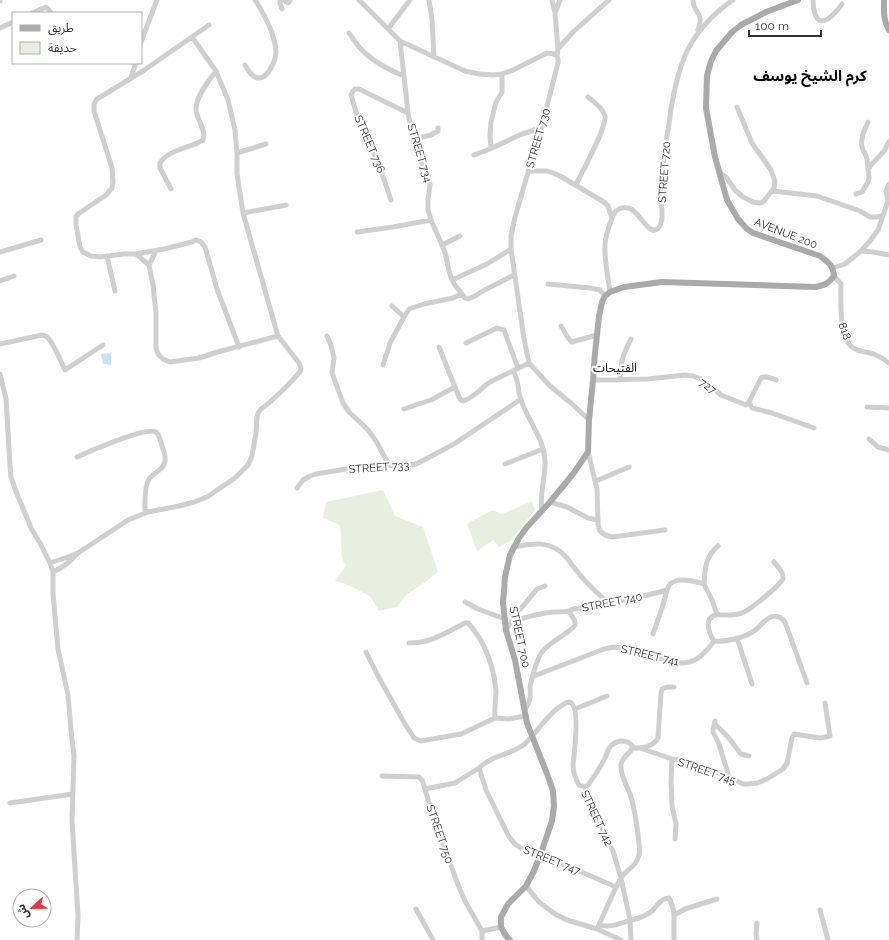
<svg xmlns="http://www.w3.org/2000/svg" width="889" height="940" viewBox="0 0 889 940" font-family="Raleway,'Noto Sans Arabic',sans-serif">
<style>
.green{fill:#e8efe0}
.water{fill:#cce2ef}
.lines{fill:none;stroke-linecap:round;stroke-linejoin:round}
.minor{stroke:#cfcfcf;stroke-width:5}
.major{stroke:#aaa;stroke-width:6}
.labels{text-anchor:middle;stroke-width:4;stroke-linejoin:round;paint-order:stroke}
.street-label{font-size:11px;fill:#323232;stroke:#fff}
.neighbourhood-label{font-size:12px;fill:#000;stroke:#fff}
.district-label{font-size:15px;font-weight:bold;fill:#000;stroke:#fff}
</style>
<rect width="100%" height="100%" fill="#fff"/>
<path class="green" d="M383,490L395,516L423,527L438,572L427,581L406,595L397,607L379,611L370,596L346,584L335,581L346,566L342,558L340,525L323,518L326,502Z
M532,501L535,510L510,541L499,547L493,540L477,551L467,524L492,510L502,514Z"/>
<path class="water" d="M111,353V365L103,364L101,354Z"/>
<g class="lines">
<path class="minor" d="M280,0V3L282,9
M284,0L288,3L289,2L290,0
M359,0L400,41L465,71L479,74L493,75L502,74L513,70L547,53L554,54L557,56
M429,0L432,20L434,57
M552,0L555,13
M693,0C693,13 705,12 698,30
M813,0C814,32 829,22 842,4
M0,1V0
M32,13L46,7L49,10L51,13
M209,25L143,71L97,99L94,104V111L112,168L113,182L112,188L106,195L78,214L76,217V225L80,247L83,252L91,256L100,257L124,254H136L164,249L192,242L196,240L201,242L205,247L217,289L239,347
M0,28L13,22
M388,29L410,0
M349,33C353,38 356,44 361,49C371,60 390,71 404,76
M400,41L404,76L408,113L413,139L417,153L424,168L428,174L430,185L428,199V210L431,220L445,252L449,271L452,280L455,285L465,298L468,299L475,296L481,292L514,275
M141,42L157,0
M558,49L555,13L560,0
M245,65C248,70 251,77 258,78C268,79 276,60 276,52C275,35 264,14 255,0
M131,77L136,63
M868,122C864,131 859,141 863,150C864,152 866,154 866,156C868,160 867,165 868,169
M413,139L431,135L438,131V128
M491,148L490,136L491,122L496,102L502,92V74
M237,153L266,144
M474,155L490,149L522,134L541,128
M528,171H547L553,173L560,176L604,202L608,206L612,218
M719,172L726,177L735,190L743,197L753,202L761,203L764,201L774,188L775,181L771,170L752,143L737,107
M576,185C582,172 607,127 605,116C603,108 594,102 588,97
M171,189L160,168V163C168,150 190,148 203,140C207,131 197,120 196,110C195,98 209,80 216,71
M773,191L817,196L860,211L870,217H876L883,216
M856,194L862,192L868,182L869,178L868,169C873,162 879,157 884,151C886,148 887,145 889,142
M391,200L379,165L357,115L351,95L353,91L355,89H359L408,113
M243,213L286,205
M357,232L393,227L431,220
M442,245L460,236
M861,251L873,252L889,255
M0,252L41,240
M136,254L149,265L153,285L156,313V348L158,354L163,359L170,362L199,358L221,351L278,336
M107,256L115,291
M149,265L156,251
M833,268L845,264L861,251L870,241L878,230L888,201L886,191L889,184
M834,276L841,284C841,301 838,340 855,349C861,352 869,352 876,355C881,357 885,360 889,363
M452,280L487,264L511,249
M0,281L14,276
M548,284L590,288L600,290L605,296
M610,292C608,276 604,260 605,245C605,237 608,229 611,221C613,216 614,211 619,209C633,202 640,220 648,227C657,235 661,226 662,218C662,205 661,192 662,178C663,160 666,142 669,124C672,99 677,72 688,49C699,29 714,13 733,0
M392,306L404,317
M561,326L568,338L572,342L597,335
M327,336L331,345L334,358L332,373L343,403L349,412L362,424L368,430L376,441L389,465
M466,343L497,328L504,330L518,368
M0,344L42,335C45,336 45,335 48,338C54,344 61,362 65,370L103,345
M439,347L459,397L461,400L463,401C475,398 482,386 492,381L529,363
M383,365L390,343L404,317L409,309L424,304L453,298L462,294
M513,371C520,382 517,390 521,400C528,421 544,438 545,461C546,477 539,493 542,510
M0,374L6,399L10,465L11,477L15,489L32,530L40,543L50,563L53,572V594L58,649L68,695L71,730L74,756L72,820L78,916L77,940
M593,380L648,379L685,375L693,376L701,379L721,395L746,405L749,402L752,408L772,413L814,428
M620,380C621,362 622,356 631,339
M749,402L761,378C766,375 771,378 776,380
M867,407L889,408
M404,409L431,400L455,387
M589,420L571,403L550,386L529,363L524,339L511,249V236L515,217L544,118L558,63V59L557,56L558,49L573,32L609,0
M869,439L878,447L889,450
M588,452L597,489L598,524L600,531L605,535L612,537L665,530
M77,457C88,452 147,426 156,432C159,435 161,442 162,446C164,451 166,456 165,461C164,470 153,473 149,479C144,487 145,501 145,510L148,512
M505,464L543,449
M596,481L629,467
M297,488L303,480L310,476L316,474L346,469L383,465L400,466L416,464L424,460L454,444L521,399
M550,502L567,507L588,518L597,520
M514,547C534,543 551,540 566,557C572,564 576,571 582,577C590,587 600,595 609,604
M50,563L68,557L78,553L128,520L148,512L179,506L194,502L207,497L235,478L248,465L252,456L256,433L257,417L258,413L261,409L269,403L286,387L300,372L301,368L299,363L278,336L243,213L237,174V153L235,130L228,100L216,71L192,37
M53,572C62,568 69,563 76,555
M704,584L712,600L717,614
M465,602L478,609L505,619
M511,623L518,612L537,589L545,586
M506,630C508,628 508,626 510,624C517,618 544,613 553,612C559,612 564,612 569,611
M653,634L662,608L667,590
M737,638L752,684
M714,641C726,642 744,638 754,631C760,627 764,620 771,617C777,615 782,618 785,622L807,683
M714,641C709,633 703,618 716,615C718,614 721,615 722,615C729,615 737,616 744,612C751,609 782,584 783,578C784,572 777,566 774,562
M409,643C432,643 445,633 465,623H468C485,641 494,667 496,691C496,700 494,709 495,718
M366,652L378,676L405,724L414,738L421,741L461,734L495,718L509,719L525,716
M534,676L604,649L614,647L622,648L677,663C697,664 703,655 714,641
M575,709L607,696
M525,710C526,707 528,705 529,702C531,697 530,692 530,687C532,678 537,659 542,652C548,643 574,630 575,625C576,619 570,615 569,611L573,609C604,604 636,599 667,590C668,588 669,585 670,584C678,577 695,581 704,584C705,569 705,557 718,546
M715,721L713,729V732L719,744L729,777
M715,724L728,737L741,754L749,756
M640,748L672,759L693,764L729,777L743,784H748L757,783L767,779L783,769L787,763L792,738L794,734L820,738L830,736L825,703
M672,759L671,783L672,806L676,824L675,839
M479,768L455,783L425,789L431,810L457,882L465,901L482,931L501,927
M382,776L419,777L422,780L425,789
M585,787L588,785C594,777 600,768 605,758C607,754 608,748 612,745C619,739 630,740 633,748
M10,803L73,794
M526,886L539,902L555,914L567,920L597,929L621,940
M616,887C618,884 619,881 621,878C627,869 636,867 639,855C641,847 634,806 631,797C628,787 620,776 621,765C622,757 629,754 633,748C643,748 653,747 658,738L661,693L662,689L667,687H674
M416,909L433,940
M820,910L828,940
M599,925C613,928 619,923 632,920C640,918 646,916 652,911C657,906 661,898 669,898L670,900L673,908L674,915
M597,929L616,887L570,867L533,853L522,849L515,844L509,837L486,790L479,768C483,764 488,761 494,758C504,754 516,751 525,744C536,733 546,717 558,708C561,706 566,702 569,702C581,704 574,755 573,764C573,772 575,778 579,785L585,787L595,813L613,851L621,878L630,920L631,940
M482,931V940
M674,940V915L685,909L717,899
M757,940L756,934L757,923"/>
<path class="major" d="M884,0C884,12 883,19 889,30
M510,940L506,936L501,927V917L508,904L526,886L533,873L540,856L552,821L554,806L553,791L549,779L527,723L515,660L506,630L503,603L505,577L510,555L519,538L527,527L550,502L573,474L588,452L589,420L593,380L595,353L599,316L602,302L605,296L610,292L624,287L662,282L815,287C825,285 828,284 834,276C833,265 829,263 820,256L753,233L747,229L738,219L727,200L715,157L706,108L707,76L711,61L716,51L732,32L741,25L766,12L798,0"/>
</g>
<g class="labels">
<g class="street-label">
<text transform="translate(538 138) rotate(-74)" y="4">STREET 730</text>
<text transform="translate(370 144) rotate(67)" y="4">STREET 736</text>
<text transform="translate(420 153) rotate(73)" y="4">STREET 734</text>
<text transform="translate(664 172) rotate(-86)" y="4">STREET 720</text>
<text transform="translate(786 233) rotate(21)" y="4">AVENUE 200</text>
<text transform="translate(845 331) rotate(71)" y="4">818</text>
<text transform="translate(708 386) rotate(37)" y="4">727</text>
<text transform="translate(379 467) rotate(-4)" y="4">STREET 733</text>
<text transform="translate(612 602) rotate(-11)" y="4">STREET 740</text>
<text transform="translate(520 637) rotate(78)" y="4">STREET 700</text>
<text transform="translate(650 655) rotate(13)" y="4">STREET 741</text>
<text transform="translate(707 771) rotate(19)" y="4">STREET 745</text>
<text transform="translate(597 818) rotate(65)" y="4">STREET 742</text>
<text transform="translate(440 834) rotate(71)" y="4">STREET 750</text>
<text transform="translate(552 860) rotate(22)" y="4">STREET 747</text>
</g>
<g class="neighbourhood-label">
<text x="615" y="372">الفتيحات</text>
</g>
<g class="district-label">
<text x="810" y="81">كرم الشيخ يوسف</text>
</g>
</g>
<rect x="12" y="12" width="130" height="52" fill="#ffffff" stroke="#adadad"/>
<rect x="20" y="25" width="20" height="6" fill="#aaaaaa" stroke="#adadad"/>
<text x="48" y="32" font-size="12" fill="#323232">طريق</text>
<rect x="20" y="42" width="20" height="12" fill="#e8efe0" stroke="#adadad"/>
<text x="48" y="52" font-size="12" fill="#323232">حديقة</text>
<g transform="translate(32 908) rotate(248)"><circle r="19" fill="#ffffff" stroke="#adadad"/>
<path d="M0-3L7 15L0 10L-7 15Z" fill="#ef2f3d"/>
<text y="-6" font-size="11" font-weight="bold" text-anchor="middle" fill="#323232">ش</text>
</g>
<path d="M749 30v6h72v-6" fill="none" stroke="#323232" stroke-width="2"/>
<text x="755" y="30" font-size="12" fill="#323232" stroke="#ffffff" stroke-width="3" paint-order="stroke">100 m</text>
</svg>
